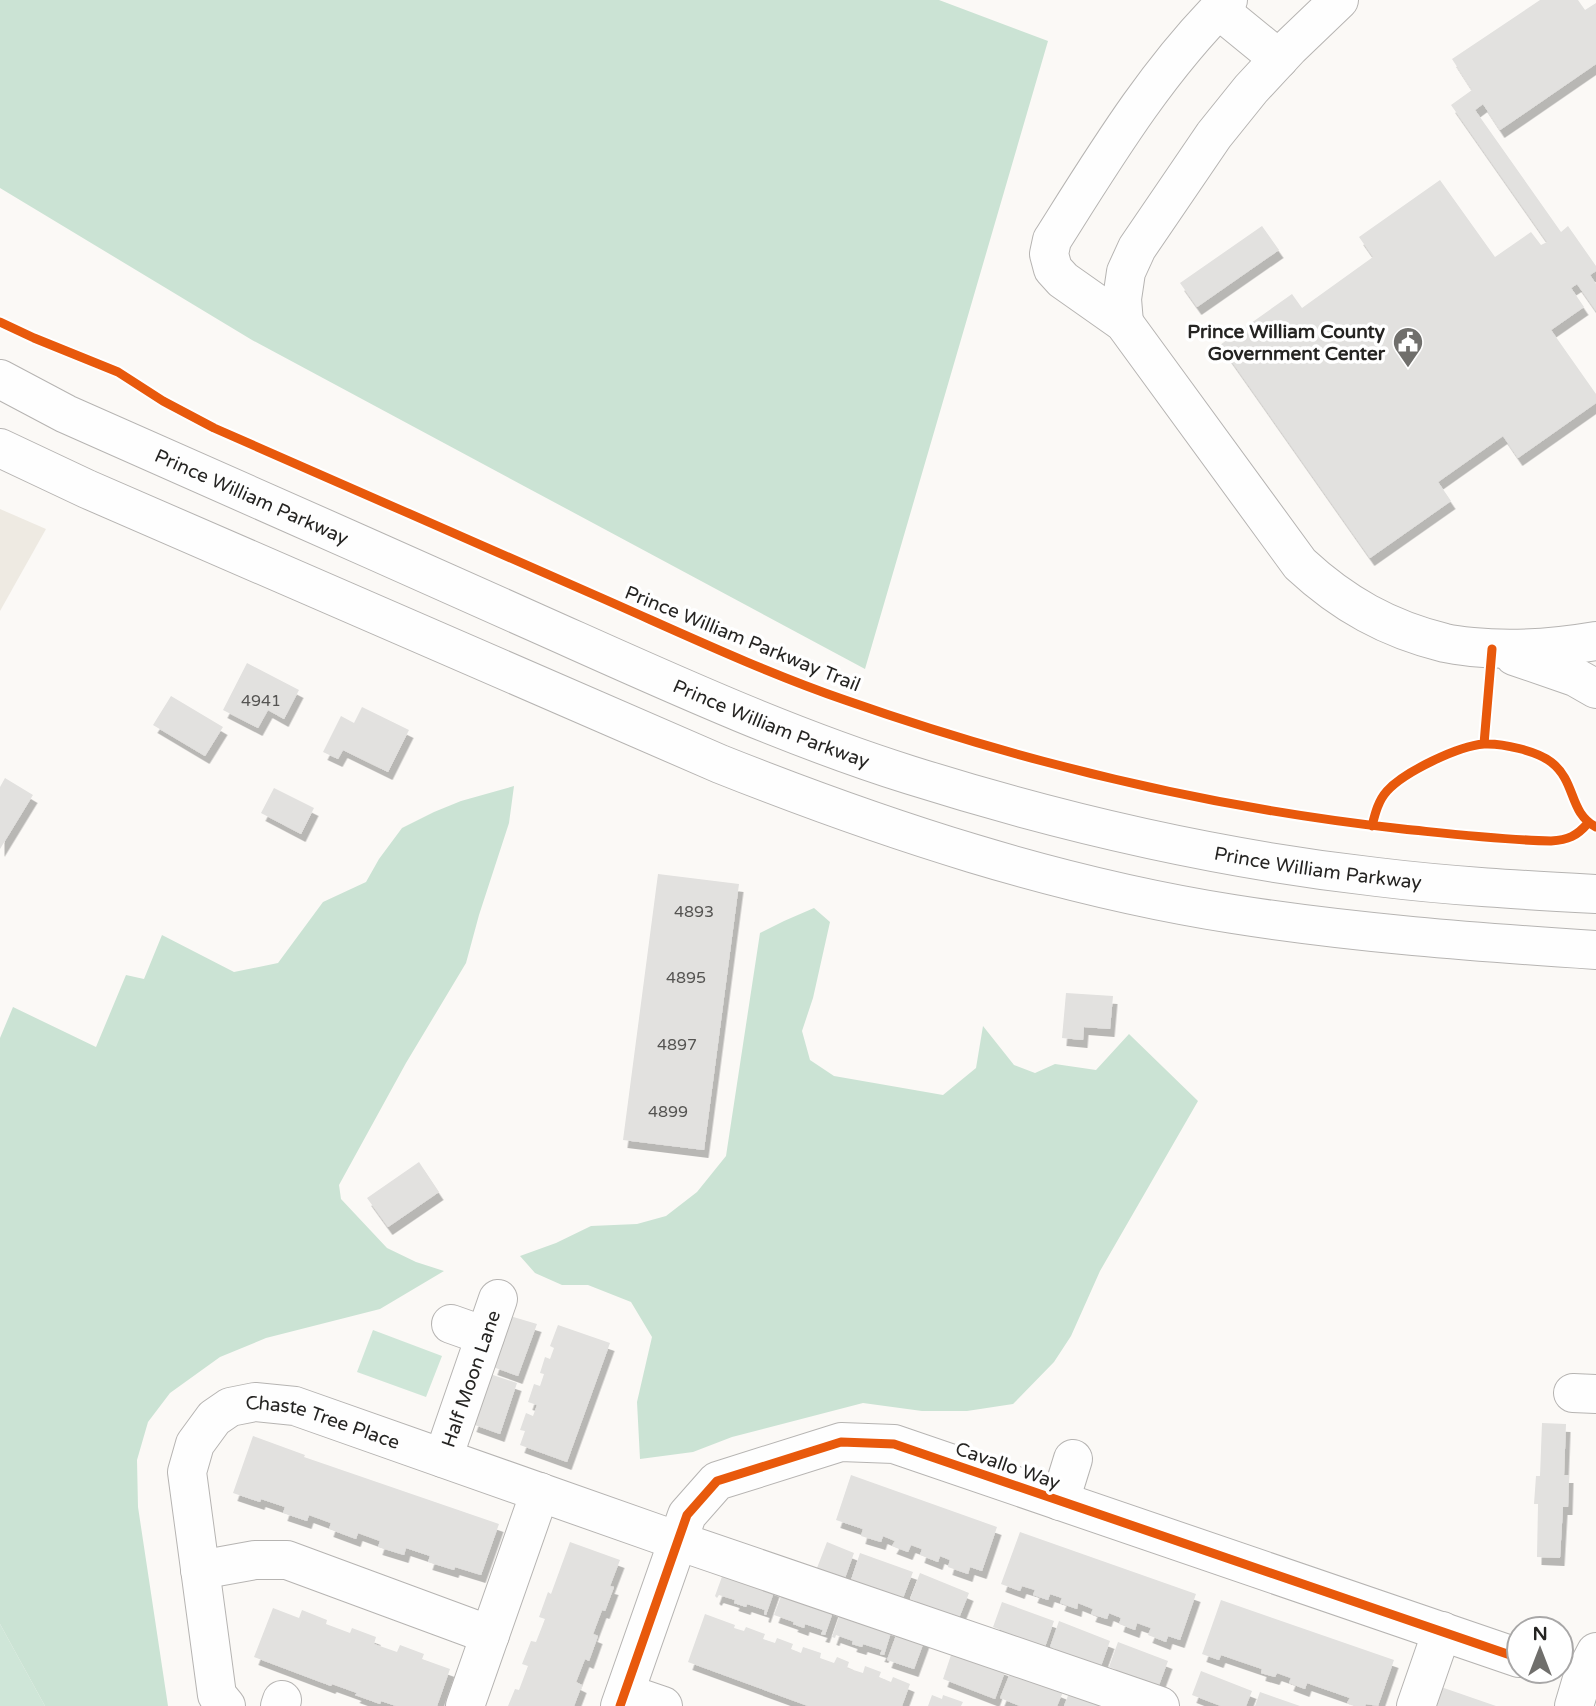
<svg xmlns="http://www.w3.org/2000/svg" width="1596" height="1706" viewBox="0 0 1596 1706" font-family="'Varela Round',sans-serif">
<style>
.built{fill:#eeeae2}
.green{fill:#cfe6d8}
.forest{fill:#cbe3d4}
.building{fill:#e2e1df;filter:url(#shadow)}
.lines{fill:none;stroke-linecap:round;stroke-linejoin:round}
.minor-casing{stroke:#b6b4b2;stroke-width:40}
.highway-casing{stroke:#b6b4b2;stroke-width:40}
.minor{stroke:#fefefe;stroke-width:38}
.highway{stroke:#fefefe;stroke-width:38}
.cycleway-casing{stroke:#fff;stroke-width:13}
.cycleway{stroke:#e8590c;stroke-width:9}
.labels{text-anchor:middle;stroke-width:7;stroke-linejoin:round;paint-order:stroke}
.number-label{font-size:16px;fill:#555452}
.poi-label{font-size:19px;font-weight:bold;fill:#252422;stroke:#fff;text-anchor:end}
.street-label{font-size:19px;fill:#252422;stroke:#fff}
</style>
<defs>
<filter id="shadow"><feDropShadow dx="4.5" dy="8" stdDeviation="0" flood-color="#0004"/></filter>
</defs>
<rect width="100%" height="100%" fill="#fbf9f6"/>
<path class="built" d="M0,509L46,529L0,611Z"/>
<path class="green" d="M373,1330L442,1356L426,1397L357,1372Z
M0,1624L45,1706H0Z"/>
<path class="forest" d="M0,0H939L1048,41L865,669L252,340L0,188Z
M514,786L509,823L479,915L466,963L406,1063L339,1185L341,1199L387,1248L416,1262L444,1271L380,1309L266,1338L220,1357L170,1393L148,1422L137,1460L138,1507L168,1706H45L0,1624V1038L13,1007L96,1047L126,975L144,979L162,935L234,972L278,963L323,902L366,882L379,859L402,828L434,812L461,801Z
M814,908L830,922L813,998L802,1031L810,1060L834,1076L943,1095L976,1068L983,1026L1014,1065L1035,1073L1055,1064L1096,1070L1129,1034L1198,1101L1100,1271L1071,1336L1054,1362L1013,1404L967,1411H922L863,1403L732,1437L693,1452L640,1459L637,1402L652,1337L631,1302L588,1285H562L535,1273L520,1256L556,1243L591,1226L637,1224L666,1216L697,1192L726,1156L760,933L784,921Z"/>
<path class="building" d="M1540,0H1578L1585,10L1596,3V64L1500,130L1483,104L1475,110L1561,232L1568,226L1596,266V271L1590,275L1596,284V311L1577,284L1571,288L1584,307L1551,330L1596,394V403L1518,458L1503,436L1438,482L1451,501L1370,558L1220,345L1292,294L1302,308L1373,257L1359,237L1440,180L1495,257L1531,232L1541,245L1547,242L1451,105L1472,90L1452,59Z
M1262,226L1279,250L1197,307L1180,283Z
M247,663L299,690L284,719L268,710L258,728L223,710Z
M171,696L223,727L205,756L153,725Z
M362,707L409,730L388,772L343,750L338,759L323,752L341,716L354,723Z
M5,778L33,795L0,849V787Z
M274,788L314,808L301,834L261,813Z
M658,874L739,884L704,1150L623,1140Z
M1066,993L1113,996L1110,1029L1084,1027L1083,1040L1062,1038Z
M419,1162L439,1192L388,1227L367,1198Z
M510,1316L537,1324L518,1376L493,1367Z
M558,1325L610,1343L567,1462L520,1445L525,1431L520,1430L526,1413L533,1416L537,1405L528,1402L534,1384L540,1386L544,1374L540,1373L545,1357L550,1359L554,1348L550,1346Z
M490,1374L517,1383L500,1434L472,1424Z
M1542,1423L1566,1424L1564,1475H1569L1568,1507H1563L1560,1558L1537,1557L1538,1504H1534L1536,1476H1540Z
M253,1436L305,1455L304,1457L499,1524L481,1575L455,1567L454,1570L428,1562L430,1556L406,1548L404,1555L378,1547L380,1541L358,1533L356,1539L329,1529L331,1523L309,1515L307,1521L283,1513L285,1507L261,1499L260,1502L233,1493Z
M851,1475L997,1527L982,1571L970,1567L968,1574L948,1567L950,1560L940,1556L938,1562L920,1555L922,1549L911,1545L908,1552L892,1546L895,1541L883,1536L881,1542L861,1536L863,1529L836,1520Z
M1020,1532L1196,1594L1180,1640L1168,1636L1166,1642L1148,1635L1151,1628L1137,1623L1135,1630L1119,1624L1121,1618L1109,1613L1107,1619L1091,1614L1093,1609L1078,1603L1077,1609L1060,1603L1062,1598L1050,1594L1048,1600L1033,1595L1035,1590L1022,1586L1020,1591L1001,1584Z
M570,1542L620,1560L610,1586L614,1587L605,1611L602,1610L593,1634L598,1636L589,1661L585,1659L576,1682L582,1685L574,1706H508L515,1689L519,1690L528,1666L522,1664L531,1641L536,1642L545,1619L539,1617L548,1592L551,1594Z
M827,1542L854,1553L845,1578L817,1568Z
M860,1553L913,1572L903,1598L851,1580Z
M724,1571L775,1589L766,1615L764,1614L765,1610L747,1604L746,1607L734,1603L735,1600L719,1595L717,1598L715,1596Z
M920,1573L969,1593L959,1618L910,1599Z
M783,1591L834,1609L825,1635L821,1634L823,1630L805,1624L804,1628L793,1624L794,1622L774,1615Z
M1221,1600L1394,1660L1378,1706L1366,1704L1365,1706H1355L1347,1703L1350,1698L1307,1683L1305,1689L1289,1683L1291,1678L1277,1673L1275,1677L1261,1673L1262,1669L1221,1655L1219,1660L1202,1654Z
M1002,1602L1054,1621L1045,1647L993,1627Z
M273,1608L299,1618L302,1610L327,1620L326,1624L350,1633L352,1628L376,1637L374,1644L397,1652L400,1645L424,1654L422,1659L450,1669L437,1706H396L381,1701L380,1704L355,1695L357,1693L332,1684L331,1686L254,1657Z
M841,1611L892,1629L884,1655L880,1654L882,1650L863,1644L862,1647L852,1644L853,1641L836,1635L835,1638L832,1637Z
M705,1614L735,1625L734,1628L744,1631L746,1627L765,1634L763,1639L775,1643L777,1638L793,1644L791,1649L801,1653L803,1647L821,1653L820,1658L834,1663L837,1657L849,1662L847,1668L863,1673L865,1666L881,1672L879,1677L891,1682L893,1677L910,1684L902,1706H808L688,1662Z
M1059,1621L1110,1641L1101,1666L1050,1647Z
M898,1630L925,1639L914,1669L887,1660Z
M1118,1642L1168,1661L1159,1685L1109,1667Z
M953,1649L1006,1669L995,1699L943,1679Z
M1011,1671L1063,1692L1057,1706H1020L1000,1698Z
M1201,1671L1252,1691L1246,1706H1221L1192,1695Z
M1441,1687L1496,1706H1434Z
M1260,1692L1300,1706H1255Z
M1069,1693L1103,1706H1064Z
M932,1695L942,1699L943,1695L963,1702L961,1706H928Z"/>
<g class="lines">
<g class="minor-casing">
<g id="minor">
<path d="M1228,0C1157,70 1105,156 1052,240L1049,254L1053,269L1063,280L1124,323L1300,564C1343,604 1388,629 1445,643C1454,645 1463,646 1472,647C1513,651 1555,648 1596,641"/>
<path d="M1219,10L1279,59"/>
<path d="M1124,323L1122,299L1126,272L1137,248L1214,135L1251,89L1290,47L1339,0"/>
<path d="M1514,656L1575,677L1596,689"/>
<path d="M451,1324L485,1336"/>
<path d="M1573,1393L1596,1394"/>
<path id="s1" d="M443,1458L498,1299"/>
<path d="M1060,1501L1073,1459"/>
<path d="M200,1570L255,1560H287L490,1635"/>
<path d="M625,1693L663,1706"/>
<path id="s2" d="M226,1706L217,1695L187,1472L195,1444L214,1418L230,1407L255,1402L295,1406L678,1541L1160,1706"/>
<path d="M280,1706L282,1700"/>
<path d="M465,1706L540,1492"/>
<path d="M620,1706L687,1515L717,1481L841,1442L894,1444L1519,1658"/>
<path d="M1416,1706L1442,1631"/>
<path d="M1574,1706L1582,1679L1596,1652"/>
</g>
</g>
<g class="highway-casing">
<g id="highway">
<path id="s3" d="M0,379L66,414C224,484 383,554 541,625C662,679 783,735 910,775C1062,823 1218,859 1377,877C1450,886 1523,890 1596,894"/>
<path d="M0,448L87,489L720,764C886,830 1056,886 1233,914C1353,933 1474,942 1596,950"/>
</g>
</g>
<use href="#minor" class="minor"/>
<use href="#highway" class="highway"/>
<g class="cycleway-casing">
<path id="cycleway" d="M0,322L34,338L118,372L163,401L214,428C342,484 469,540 597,596C679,632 761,671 845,700C1027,764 1211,808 1403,829C1452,834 1502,840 1551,841C1568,840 1577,836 1588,823
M1484,744L1492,649
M1372,826C1375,814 1378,801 1387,791C1404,772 1458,746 1484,744C1502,743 1537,751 1551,762C1577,782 1568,812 1596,827
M620,1706L687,1515L717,1481L841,1442L894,1444L1519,1658"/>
</g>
<use href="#cycleway" class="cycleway"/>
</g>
<defs>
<g id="civic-pin" transform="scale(1.575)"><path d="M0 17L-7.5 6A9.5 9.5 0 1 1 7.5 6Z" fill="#706f6c" stroke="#fff"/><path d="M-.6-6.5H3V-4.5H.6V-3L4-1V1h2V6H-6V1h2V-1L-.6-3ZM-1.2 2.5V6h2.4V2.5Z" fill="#fff"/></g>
</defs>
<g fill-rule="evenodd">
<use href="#civic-pin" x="1408" y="342"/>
</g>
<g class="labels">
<g class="number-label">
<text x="261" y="706">4941</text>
<text x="694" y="917">4893</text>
<text x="686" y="983">4895</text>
<text x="677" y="1050">4897</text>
<text x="668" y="1117">4899</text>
</g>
<g class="poi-label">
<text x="1385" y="338">Prince William County<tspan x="1385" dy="22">Government Center</tspan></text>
</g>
<g class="street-label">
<text dy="7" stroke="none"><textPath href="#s3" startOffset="278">Prince William Parkway</textPath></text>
<text transform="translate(743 638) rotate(22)" y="7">Prince William Parkway Trail</text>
<text dy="7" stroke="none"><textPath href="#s3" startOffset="845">Prince William Parkway</textPath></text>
<text dy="7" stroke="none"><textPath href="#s3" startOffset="1412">Prince William Parkway</textPath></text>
<text dy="7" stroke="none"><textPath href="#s1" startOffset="84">Half Moon Lane</textPath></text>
<text dy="7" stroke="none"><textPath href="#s2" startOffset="416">Chaste Tree Place</textPath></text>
<text transform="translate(1008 1465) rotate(19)" y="7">Cavallo Way</text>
</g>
</g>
<g transform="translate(1540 1650)"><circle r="33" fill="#ffffff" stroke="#a8a7a7" stroke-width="2"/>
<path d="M0-5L12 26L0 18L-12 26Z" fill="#706f6c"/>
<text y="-10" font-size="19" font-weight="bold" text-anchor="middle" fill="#252422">N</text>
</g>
</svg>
